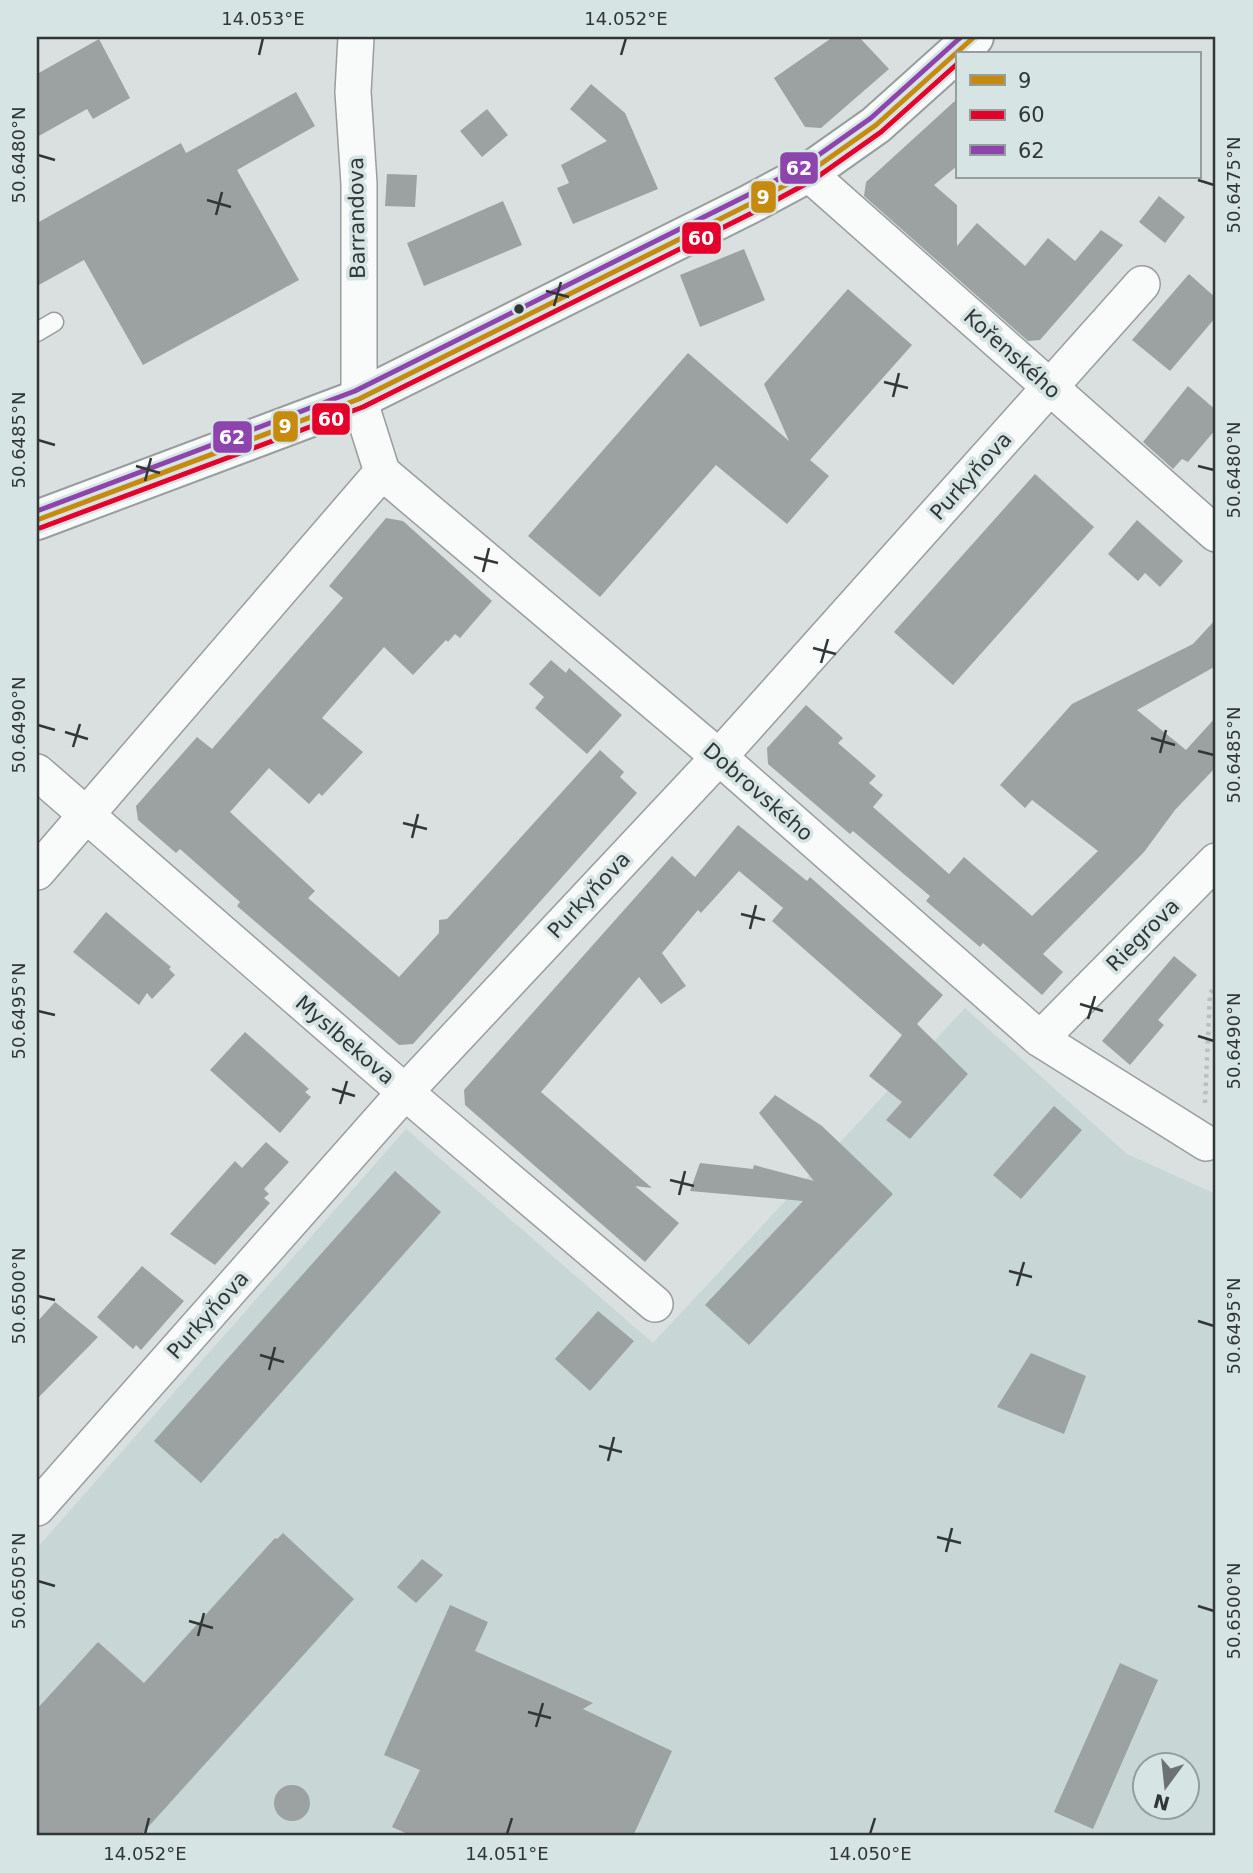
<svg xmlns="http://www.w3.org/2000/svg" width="1253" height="1873" viewBox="0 0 1253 1873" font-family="'DejaVu Sans',sans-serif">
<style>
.built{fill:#c8d6d6;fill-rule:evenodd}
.building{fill:#9ca1a1}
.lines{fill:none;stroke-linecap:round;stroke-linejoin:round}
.service-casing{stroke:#989d9d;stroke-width:21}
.minor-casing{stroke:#989d9d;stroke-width:38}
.tertiary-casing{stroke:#989d9d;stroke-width:42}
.path{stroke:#babebe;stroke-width:4.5;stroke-dasharray:3.5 5;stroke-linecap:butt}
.service{stroke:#f9fafa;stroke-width:18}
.minor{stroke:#f9fafa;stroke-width:35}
.tertiary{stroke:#f9fafa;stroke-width:38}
.bus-1-casing{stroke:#d6e4e4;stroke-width:10}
.bus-2-casing{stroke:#d6e4e4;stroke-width:10}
.bus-3-casing{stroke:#d6e4e4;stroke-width:10}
.bus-1{stroke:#c68a0e;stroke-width:5}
.bus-2{stroke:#e4002b;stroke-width:5}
.bus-3{stroke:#8e44ad;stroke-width:5}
.ticks{fill:none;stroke:#313636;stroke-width:2.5}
.bus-dot{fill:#313636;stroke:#d6e4e4;stroke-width:2.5}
.labels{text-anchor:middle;stroke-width:7;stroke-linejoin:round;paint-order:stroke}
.street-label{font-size:21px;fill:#313636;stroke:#d6e4e4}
.line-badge{stroke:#d6e4e4;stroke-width:2.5}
.badge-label{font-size:19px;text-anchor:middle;font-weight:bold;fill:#fff}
.neatline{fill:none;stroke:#313636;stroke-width:2.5}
.ticks-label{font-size:18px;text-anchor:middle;fill:#313636}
</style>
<rect width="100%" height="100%" fill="#dae0e0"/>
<path class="built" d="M965,1008L1127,1154L1216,1194V1836H37V1548L406,1129L653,1343ZM1144,1764H1186V1806H1144Z"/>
<path class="building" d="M833,37H859L889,69L821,128L805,127L774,78Z
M99,39L130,98L93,119L87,109L37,137V74Z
M591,84L625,113L658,189L573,224L557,188L569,183L561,165L607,141L570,109Z
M296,92L315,126L237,170L299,280L143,365L84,260L37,286V223L181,143L186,153Z
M957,99V166L934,185L957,205V246L977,223L1025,266L1048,238L1075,261L1101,230L1123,245L1040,340L1028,341L864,196L866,182Z
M487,109L508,135L482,157L460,131Z
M387,174L417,175L415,207L385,206Z
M1159,196L1185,217L1165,243L1139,222Z
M503,201L522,245L424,286L407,243Z
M744,249L765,300L700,327L680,275Z
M1189,274L1216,298V317L1170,371L1132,340Z
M848,289L912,345L810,460L829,476L787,524L716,465L600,597L528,536L688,353L789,441L764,384Z
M1188,386L1216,410V429L1188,462L1182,459L1173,469L1143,442Z
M1035,474L1094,527L953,685L894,632Z
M386,518L403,521L492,601L460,638L455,634L448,642L446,640L413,675L384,647L322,718L363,752L322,796L319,793L309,804L269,768L230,812L315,891L308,898L399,977L439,933V920L447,919L600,750L624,772L620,777L637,793L413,1044L399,1045L237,906L240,902L180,849L176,853L138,820L136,806L197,737L212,749L343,598L329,586Z
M1137,520L1183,561L1160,587L1145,573L1138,581L1108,554Z
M1216,619V666L1137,710L1186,750L1216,717V767L1175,810L1144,852L1043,954L1063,972L1042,995L983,943L980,947L926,901L930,896L899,870L853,831L850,834L768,764L767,748L806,705L843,738L838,743L876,776L869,783L883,795L873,807L949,874L964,857L1032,916L1098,851L1032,800L1025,808L1000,785L1072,704L1193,644Z
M551,660L566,673L569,668L622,715L587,754L535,708L544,697L529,684Z
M738,825L807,881L810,877L943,995L917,1024L968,1074L910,1139L886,1120L902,1102L869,1076L902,1035L772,921L783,908L739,871L701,913L698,910L662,953L686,986L661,1004L639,977L541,1092L652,1188L635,1186L679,1223L645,1262L465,1105L464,1090L672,856L695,877Z
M106,912L171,967L169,969L175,975L152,999L147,993L139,1005L73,952Z
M1174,956L1197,975L1158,1020L1164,1025L1130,1065L1102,1041Z
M245,1032L309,1089L305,1092L311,1097L280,1133L210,1070Z
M775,1095L822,1126L893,1194L749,1345L705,1305L803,1201L690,1191L700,1163L753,1169L754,1165L814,1181L759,1113Z
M1054,1106L1082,1130L1021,1199L993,1175Z
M266,1142L289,1162L264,1189L269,1194L264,1198L270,1203L215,1265L170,1234L235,1161L242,1168Z
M395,1171L441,1212L201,1483L154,1441Z
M142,1266L184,1301L141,1350L136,1345L133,1349L97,1317Z
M55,1302L98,1337L37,1399V1322Z
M598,1311L634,1341L590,1391L555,1359Z
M1031,1353L1086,1376L1064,1434L997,1407Z
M283,1533L354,1599L140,1836H37V1709L98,1642L144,1683L275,1538L277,1539Z
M422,1559L443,1575L416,1603L397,1587Z
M450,1605L488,1622L475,1651L593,1703L583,1709L672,1751L633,1836H412L392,1827L420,1770L384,1755Z
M1120,1663L1158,1680L1093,1829L1054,1812Z
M274 1803a18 18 0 1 1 36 0a18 18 0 1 1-36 0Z"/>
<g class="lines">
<g class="service-casing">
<path id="service" d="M37,332L54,322"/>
</g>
<g class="minor-casing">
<path id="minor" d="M356,37L353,92L359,184V399L382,472L719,757L1040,1039L1206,1143
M808,173L1216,534
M37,772L405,1092L655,1304
M37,872L382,472
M1040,1039L1216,861
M37,1508L405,1092L719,757L1142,284"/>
</g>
<g class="tertiary-casing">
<path id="tertiary" d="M37,520L359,399L750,204L808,173L876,125L974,37"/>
</g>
<path class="path" d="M1205,1103L1210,994L1216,983"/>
<use href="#service" class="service"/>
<use href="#minor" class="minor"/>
<use href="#tertiary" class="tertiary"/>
<g class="bus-1-casing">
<path id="bus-1" d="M37,520L359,399L750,204L808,173L876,125L974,37"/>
</g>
<g class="bus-2-casing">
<path id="bus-2" d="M40,528L363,407L754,212L813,180L881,132L957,64"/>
</g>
<g class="bus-3-casing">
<path id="bus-3" d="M37,511L355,391L746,196L803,166L871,118L961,37"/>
</g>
<use href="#bus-1" class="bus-1"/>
<use href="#bus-2" class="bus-2"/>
<use href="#bus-3" class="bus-3"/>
</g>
<path class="ticks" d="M259,55L263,38M621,55L626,38M38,155L55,160M1198,180L1214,185M207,200L231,207M216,215L222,192M546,291L569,297M554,306L561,282M884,382L908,388M893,397L899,373M38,440L55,445M136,466L160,473M1198,466L1214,470M145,481L151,458M474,557L498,563M483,572L489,548M813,648L836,654M821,663L828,639M38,725L55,730M65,732L88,739M1151,738L1175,745M73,747L80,724M1198,751L1214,755M1160,753L1166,730M403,823L427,829M412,838L418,814M741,914L765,920M750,929L756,905M1080,1004L1103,1011M38,1011L55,1015M1088,1019L1095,996M1198,1036L1214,1041M332,1089L355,1096M340,1104L347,1081M670,1180L694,1186M679,1195L685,1171M1009,1271L1032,1277M1017,1286L1024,1262M38,1296L55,1300M1198,1321L1214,1326M260,1355L284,1362M269,1370L275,1347M599,1446L622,1452M608,1461L614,1437M937,1537L961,1543M946,1552L952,1528M38,1581L55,1586M1198,1606L1214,1611M189,1621L213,1628M198,1636L204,1613M528,1712L551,1718M536,1727L543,1703M145,1834L149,1818M507,1834L512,1818M870,1834L875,1818"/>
<circle class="bus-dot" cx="519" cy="309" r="6"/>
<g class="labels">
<g class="street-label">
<text transform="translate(357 218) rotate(-91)" y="7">Barrandova</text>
<text transform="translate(1012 354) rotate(42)" y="7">Kořenského</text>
<text transform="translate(971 476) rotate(-48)" y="7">Purkyňova</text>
<text transform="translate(758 792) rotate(41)" y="7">Dobrovského</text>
<text transform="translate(589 895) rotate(-47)" y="7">Purkyňova</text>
<text transform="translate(1143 935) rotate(-45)" y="7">Riegrova</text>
<text transform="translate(345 1040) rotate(41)" y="7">Myslbekova</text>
<text transform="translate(208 1315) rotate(-48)" y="7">Purkyňova</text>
</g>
</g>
<g class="line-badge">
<rect x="779" y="151" width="40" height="34" rx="7" fill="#8e44ad"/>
<rect x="750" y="180" width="27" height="34" rx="7" fill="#c68a0e"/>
<rect x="681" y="221" width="41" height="34" rx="7" fill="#e4002b"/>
<rect x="311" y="402" width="40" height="34" rx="7" fill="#e4002b"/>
<rect x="272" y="410" width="27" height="33" rx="7" fill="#c68a0e"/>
<rect x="212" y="420" width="41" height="34" rx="7" fill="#8e44ad"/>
</g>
<g class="badge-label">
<text x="799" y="175">62</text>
<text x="763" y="204">9</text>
<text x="701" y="245">60</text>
<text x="331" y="426">60</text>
<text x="285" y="433">9</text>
<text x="232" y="444">62</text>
</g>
<rect width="1253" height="1873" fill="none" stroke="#d6e4e4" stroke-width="77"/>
<rect x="956" y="52" width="245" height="126" fill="#d6e4e4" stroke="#949e9e" stroke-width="2"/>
<rect x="970" y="75" width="35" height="10" fill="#c68a0e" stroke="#949e9e" stroke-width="2"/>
<text x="1018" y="88" font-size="21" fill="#313636">9</text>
<rect x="970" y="110" width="35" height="10" fill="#e4002b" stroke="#949e9e" stroke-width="2"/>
<text x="1018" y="122" font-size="21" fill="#313636">60</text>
<rect x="970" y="145" width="35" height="10" fill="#8e44ad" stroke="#949e9e" stroke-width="2"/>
<text x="1018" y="158" font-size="21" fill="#313636">62</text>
<g transform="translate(1166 1786) rotate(195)"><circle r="33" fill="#d6e4e4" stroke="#949e9e" stroke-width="2"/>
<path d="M0-5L12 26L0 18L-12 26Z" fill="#6c7272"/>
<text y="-10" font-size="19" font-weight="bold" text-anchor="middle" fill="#313636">N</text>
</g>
<rect x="38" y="38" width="1176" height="1796" class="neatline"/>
<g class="ticks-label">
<text x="263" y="25">14.053°E</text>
<text x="626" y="25">14.052°E</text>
<text transform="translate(19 155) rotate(-90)" y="6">50.6480°N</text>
<text transform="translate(1234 185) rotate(-90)" y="6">50.6475°N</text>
<text transform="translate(19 440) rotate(-90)" y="6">50.6485°N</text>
<text transform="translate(1234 470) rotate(-90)" y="6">50.6480°N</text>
<text transform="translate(19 725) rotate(-90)" y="6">50.6490°N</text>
<text transform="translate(1234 755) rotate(-90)" y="6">50.6485°N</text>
<text transform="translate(19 1011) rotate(-90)" y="6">50.6495°N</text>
<text transform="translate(1234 1041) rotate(-90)" y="6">50.6490°N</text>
<text transform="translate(19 1296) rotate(-90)" y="6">50.6500°N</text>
<text transform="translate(1234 1326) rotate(-90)" y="6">50.6495°N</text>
<text transform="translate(19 1581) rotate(-90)" y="6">50.6505°N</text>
<text transform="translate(1234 1611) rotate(-90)" y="6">50.6500°N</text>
<text x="145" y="1860">14.052°E</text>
<text x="507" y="1860">14.051°E</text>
<text x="870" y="1860">14.050°E</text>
</g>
</svg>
